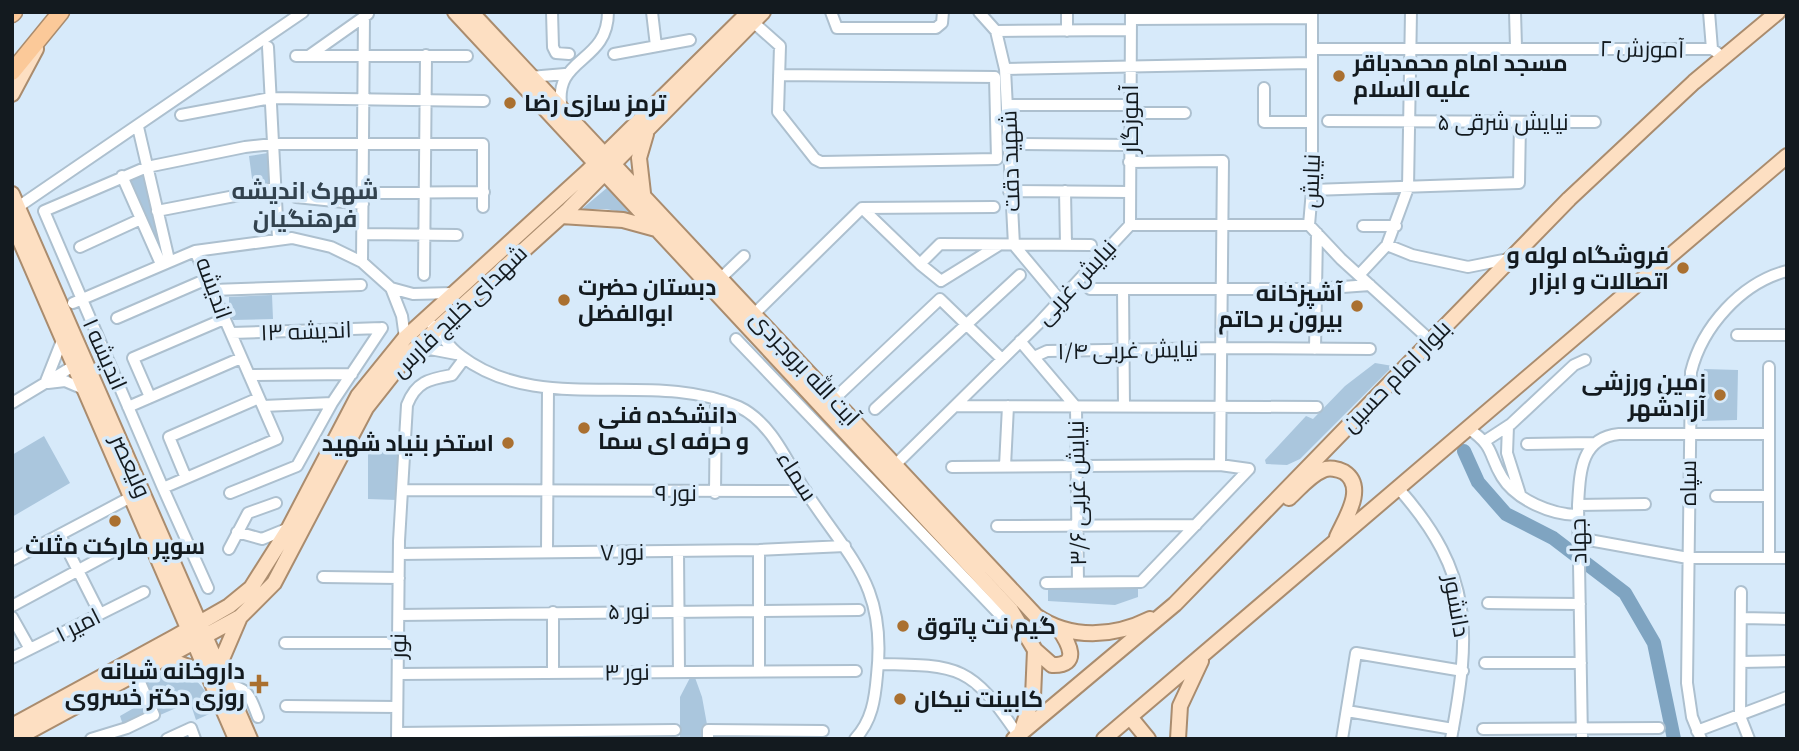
<svg xmlns="http://www.w3.org/2000/svg" width="1799" height="751" viewBox="0 0 1799 751" font-family="'Source Sans 3',Cairo,sans-serif">
<style>
.green{fill:#aac6dd}
.lines{fill:none;stroke-linecap:round;stroke-linejoin:round}
.river{stroke:#7fa4c1;stroke-width:14}
.minor-casing{stroke:#adc0cf;stroke-width:14}
.major-casing{stroke:#aa8c6e;stroke-width:18}
.highway-casing{stroke:#aa8c6e;stroke-width:19}
.minor{stroke:#fff;stroke-width:10}
.major{stroke:#fddfc2;stroke-width:14}
.highway{stroke:#fbc999;stroke-width:16}
.poi-dot{fill:#aa7030;stroke:#d7eafa;stroke-width:2.5}
.labels{text-anchor:middle;stroke-width:7;stroke-linejoin:round;paint-order:stroke}
.street-label{font-size:23px;fill:#131a1f;stroke:#d7eafa}
.poi-label{font-size:23px;font-weight:bold;fill:#131a1f;stroke:#d7eafa;text-anchor:start}
.neighbourhood-label{font-size:24px;font-weight:bold;fill:#32424e;stroke:#d7eafa}
</style>
<rect width="100%" height="100%" fill="#d7eafa"/>
<path class="green" d="M268,153L272,183L253,186L249,156Z
M146,170L162,249L157,250L128,180Z
M608,187L632,214L606,209H582Z
M272,295L273,319L233,320L229,313V297Z
M1375,363L1393,366L1300,459L1287,465L1266,464L1265,460L1306,416L1313,419L1345,386Z
M1704,369L1738,370L1737,420L1702,421Z
M44,436L70,483L12,517V455Z
M368,452H399L397,500L368,499Z
M1048,586L1138,587V597L1115,605L1048,601Z
M160,672C194,671 202,682 216,711L196,720L190,702L160,715L141,679Z
M693,672L702,697L708,730L699,739H680V697Z
M146,701L152,715L124,728L120,716Z"/>
<g class="lines">
<path class="river" d="M1464,451L1478,482L1506,514L1553,538L1625,593L1654,643L1674,739"/>
<g class="minor-casing">
<path id="minor" d="M552,12L553,47L556,53L569,54
M652,12L656,46
M831,12L837,28H936L942,23L943,12
M979,12L996,31L1005,69L1014,245L1060,300
M1067,12V31
M1312,12V190L1309,225L1341,259L1430,340
M1515,12L1516,47
M1709,12L1712,49
M1131,19L1312,18
M753,22L780,46L778,112L815,159L821,162L997,159L995,77L779,75
M996,31L1130,30
M268,47L278,238
M1312,49H1712L1723,57
M614,54L690,40
M310,55L368,14
M296,56H467
M1005,69L1312,63
M530,77L565,74
M1264,88V122H1312
M1008,105H1130
M562,110C551,56 608,65 608,12
M1130,113H1185
M181,115L271,98L484,101
M1328,121L1595,122
M138,127L169,260
M1022,144L1129,145
M1129,162L1223,161L1220,465
M122,176L161,264
M1312,190L1519,183L1520,122
M1009,191L1129,192
M1065,191L1066,245
M363,193L484,192
M296,197L363,204
M18,207L303,12
M862,208L920,264L940,244L1091,245
M157,211L276,188
M1130,225L1131,12
M1363,226H1396
M363,234L457,235
M1387,245L1412,255L1468,267L1513,258
M80,247L141,219
M195,251L277,439L163,488L44,211L147,167L245,147L273,144H483V207
M362,262L364,15
M920,264L941,281L999,245
M424,275L426,55
M1359,275L1387,245L1408,188L1411,12
M721,278L744,256
M391,288L413,294L453,293
M1090,289H1315L1370,285
M1123,289L1124,407
M212,290L361,285
M73,303L195,251L292,238L331,247L362,262L391,288L402,316L405,338
M754,314L862,208L994,207
M117,318L207,279
M432,325C442,335 449,348 461,356C541,417 651,368 739,407C771,422 787,461 804,489C849,559 887,584 877,675C875,699 872,721 855,739
M231,333L382,328
M1737,335H1787
M736,339L1005,620
M1020,341L1076,407L1078,583
M1315,349L1317,233
M410,355L430,349L456,354
M1036,356L1047,351L1222,348L1370,349
M249,375L352,374
M46,381L63,338
M48,383L65,381L86,390
M150,397L133,358L224,319
M834,399L940,299L1002,359
M12,403L75,365
M263,406L332,403
M955,406L1317,407
M128,407L241,358
M875,409L1020,275
M1508,426L1507,453L1520,494
M1469,429C1495,447 1488,454 1502,477C1516,500 1552,515 1578,515
M1485,441L1511,424L1574,365L1585,360
M1527,444L1594,443
M895,465L1038,324L1130,225H1309
M1005,466L1008,406
M952,467L1220,465L1249,469
M186,478L169,437L259,398
M163,488L208,588
M1399,489C1474,574 1471,633 1451,739
M403,490L806,491
M230,493L297,466L332,403L382,328
M715,493L716,399
M1716,496H1768
M1578,505L1645,504
M997,526L1196,525
M237,532L262,539L289,528
M60,535L100,614
M1578,538L1688,558H1787
M229,549L248,513L276,503
M759,550V671
M678,551L679,672
M547,552L548,388
M399,554L759,550L845,546
M1769,558V367
M12,560L131,497
M323,577L399,578
M1046,583L1141,582L1249,469
M1741,592L1740,716L1749,739
M1488,603L1580,604
M12,606L114,551
M553,612V673
M399,615L859,610
M12,617L30,649
M1741,618L1787,619
M285,643H398
M12,658L144,592
M1741,662L1787,661
M1485,663H1581
M878,664C961,665 971,666 1018,735
M398,674L856,671
M228,686C249,687 251,699 258,717
M286,706L397,707
M1347,711L1453,729
M1483,729L1659,728
M1697,731L1787,697
M397,733L675,730
M91,739L127,728L154,715L136,673
M167,739L191,728L195,739
M397,739L399,541L407,405C416,381 430,379 452,375L464,359
M708,739V730L823,731
M1342,739L1356,653L1463,671
M1582,739L1578,505C1580,473 1580,438 1619,434H1768
M1701,739L1692,717L1687,683L1691,372C1702,327 1741,283 1787,271"/>
</g>
<g class="major-casing">
<path id="major" d="M455,12L1011,610L1035,650L1033,697L1021,732
M471,12L1036,616C1071,640 1114,637 1150,619
M12,94L36,49
M643,193L639,158L646,134
M12,194L250,739
M561,216L623,220L656,229
M12,222L236,739
M1289,498C1299,489 1310,475 1323,470C1329,467 1338,469 1344,472C1367,487 1345,519 1337,537
M1035,650L1052,665C1082,666 1068,642 1059,629
M165,658L207,674
M219,666L240,617
M1130,717L1148,739
M12,726L175,637L229,606L251,588L289,528L358,396L405,338L587,172L749,12
M15,739L240,617L274,583L366,408L407,356L568,210L763,12
M1014,739L1175,604L1569,199L1694,82L1778,12
M1104,739L1787,156
M1178,739L1180,706L1201,661"/>
</g>
<g class="highway-casing">
<path id="highway" d="M12,14L14,12
M12,72L61,12"/>
</g>
<use href="#minor" class="minor"/>
<use href="#major" class="major"/>
<use href="#highway" class="highway"/>
</g>
<g class="poi-dot">
<circle cx="1339" cy="76" r="7"/>
<circle cx="510" cy="103" r="7"/>
<circle cx="1683" cy="268" r="7"/>
<circle cx="564" cy="300" r="7"/>
<circle cx="1357" cy="306" r="7"/>
<circle cx="1720" cy="395" r="7"/>
<circle cx="584" cy="428" r="7"/>
<circle cx="508" cy="443" r="7"/>
<circle cx="115" cy="521" r="7"/>
<circle cx="903" cy="626" r="7"/>
<path d="M255.5 673.5h7v7h7v7h-7v7h-7v-7h-7v-7h7z"/>
<circle cx="900" cy="699" r="7"/>
</g>
<g class="labels">
<g class="street-label">
<text transform="translate(1642 49) rotate(1)" y="8">آموزش ۲</text>
<text transform="translate(1130 119) rotate(-90)" y="8">آموزگار</text>
<text x="1503" y="130">نیایش شرقی ۵</text>
<text transform="translate(1010 161) rotate(-92)" y="8">شهید دقت</text>
<text transform="translate(1311 181) rotate(-88)" y="8">نیایش</text>
<text transform="translate(1076 282) rotate(-47)" y="8">نیایش غربی</text>
<text transform="translate(214 288) rotate(70)" y="8">اندیشه</text>
<text transform="translate(459 311) rotate(-44)" y="8">شهدای خلیج فارس</text>
<text transform="translate(306 331) rotate(-2)" y="8">اندیشه ۱۳</text>
<text transform="translate(1128 350) rotate(-1)" y="8">نیایش غربی ۱/۴</text>
<text transform="translate(105 354) rotate(66)" y="8">اندیشه ۱</text>
<text transform="translate(805 368) rotate(47)" y="8">آیت الله بروجردی</text>
<text transform="translate(1396 376) rotate(-46)" y="8">بلوار امام حسین</text>
<text transform="translate(131 466) rotate(66)" y="8">ولیعصر</text>
<text transform="translate(797 476) rotate(57)" y="8">سماء</text>
<text transform="translate(1688 483) rotate(-90)" y="8">سپاه</text>
<text x="676" y="501">نور ۹</text>
<text transform="translate(1077 493) rotate(-91)" y="8">نیایش غربی ۳/۶</text>
<text transform="translate(1578 541) rotate(-91)" y="8">جهاد</text>
<text transform="translate(622 552) rotate(-1)" y="8">نور ۷</text>
<text transform="translate(1457 606) rotate(80)" y="8">دانشور</text>
<text transform="translate(629 611) rotate(-1)" y="8">نور ۵</text>
<text transform="translate(78 625) rotate(-27)" y="8">امیر ۱</text>
<text transform="translate(398 646) rotate(-89)" y="8">نور</text>
<text transform="translate(627 672) rotate(-1)" y="8">نور ۳</text>
</g>
<g class="poi-label">
<text x="1353" y="71">مسجد امام محمدباقر<tspan x="1353" dy="26">علیه السلام</tspan></text>
<text x="524" y="111">ترمز سازی رضا</text>
<text x="1669" y="263" text-anchor="end">فروشگاه لوله و<tspan x="1669" dy="26">اتصالات و ابزار</tspan></text>
<text x="578" y="295">دبستان حضرت<tspan x="578" dy="26">ابوالفضل</tspan></text>
<text x="1343" y="301" text-anchor="end">آشپزخانه<tspan x="1343" dy="26">بیرون بر حاتم</tspan></text>
<text x="1706" y="390" text-anchor="end">زمین ورزشی<tspan x="1706" dy="26">آزادشهر</tspan></text>
<text x="598" y="423">دانشکده فنی<tspan x="598" dy="26">و حرفه ای سما</tspan></text>
<text x="494" y="451" text-anchor="end">استخر بنیاد شهید</text>
<text x="115" y="554" text-anchor="middle">سوپر مارکت مثلث</text>
<text x="917" y="634">گیم نت پاتوق</text>
<text x="245" y="679" text-anchor="end">داروخانه شبانه<tspan x="245" dy="26">روزی دکتر خسروی</tspan></text>
<text x="914" y="707">کابینت نیکان</text>
</g>
<g class="neighbourhood-label">
<text x="305" y="199">شهرک اندیشه<tspan x="305" dy="28">فرهنگیان</tspan></text>
</g>
</g>
<rect width="1799" height="751" fill="none" stroke="#131a1f" stroke-width="28"/>
</svg>
